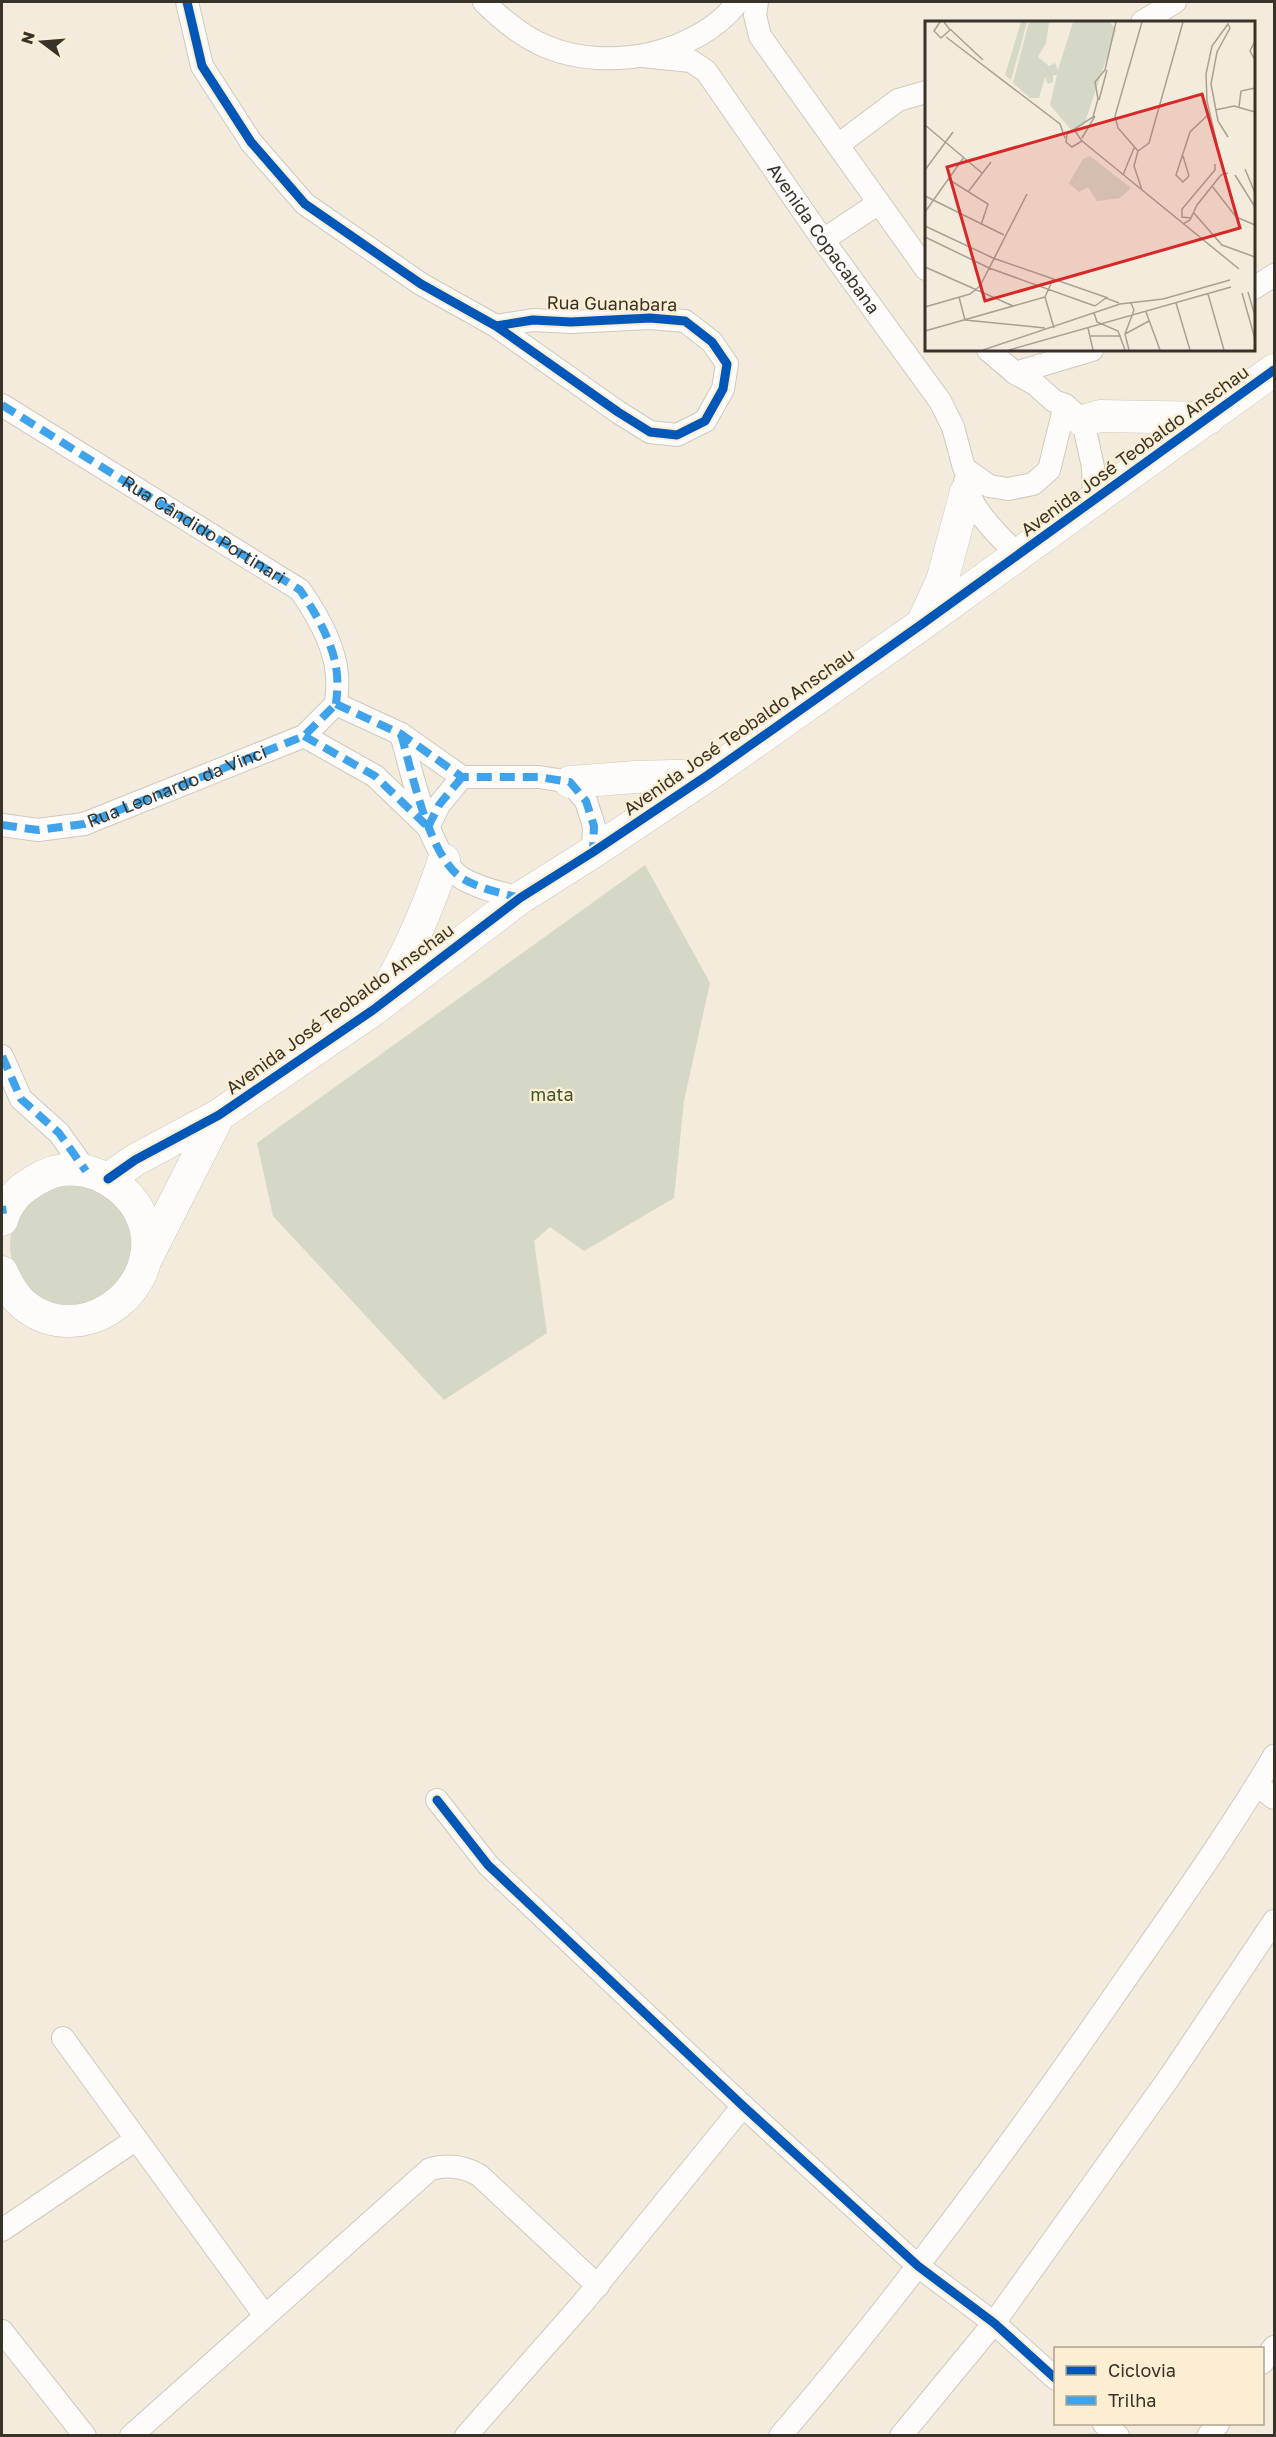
<svg xmlns="http://www.w3.org/2000/svg" width="1276" height="2437" viewBox="0 0 1276 2437" font-family="'Golos Text',sans-serif">
<style>
.green{fill:#d5d7c7}
.lines{fill:none;stroke-linecap:round;stroke-linejoin:round}
.street-casing{stroke:#cfc9bd;stroke-width:24}
.secondary-casing{stroke:#cfc9bd;stroke-width:33}
.street{stroke:#fdfcfa;stroke-width:22}
.secondary{stroke:#fdfcfa;stroke-width:32}
.quiet{stroke:#3fa3eb;stroke-width:8;stroke-dasharray:15 8;stroke-linecap:butt}
.cycleway-casing{stroke:#fceed3;stroke-width:13}
.cycleway{stroke:#0057b8;stroke-width:9}
.labels{text-anchor:middle;stroke-width:4.5;stroke-linejoin:round;paint-order:stroke}
.street-label{font-size:18px;fill:#383328;stroke:#fceed3}
.park-label{font-size:18px;fill:#3d562c;stroke:#fceed3}
.inset-road{fill:none;stroke:#a8a194;stroke-width:1.5}
.view{fill:#d62828;fill-opacity:0.15;stroke:#d62828;stroke-width:3}
.inset-edge{fill:none;stroke:#383328;stroke-width:3}
</style>
<rect width="100%" height="100%" fill="#f3ebdc"/>
<path class="green" d="M645,865L710,983L684,1101L674,1198L584,1251L550,1227L534,1241L547,1333L444,1400L273,1216L257,1143Z
M10 1245a61 61 0 1 1 122 0a61 61 0 1 1-122 0Z"/>
<g class="lines">
<g class="street-casing">
<g id="street">
<path d="M187,2L202,66L251,142L305,204L421,284L496,326L618,412L650,432L677,435L705,421L723,389L727,364L712,342L685,321L650,318L571,322L533,320L496,326"/>
<path d="M484,2C502,20 523,37 547,47C608,72 697,55 738,2"/>
<path d="M757,2L755,15L760,36L926,269"/>
<path d="M1142,22L1175,2"/>
<path id="s1" d="M642,56L691,61L706,71L823,240L940,401L953,427L964,468L989,486L1008,489L1033,484L1049,470L1065,405"/>
<path d="M838,145L898,100L926,92"/>
<path d="M823,240L879,203"/>
<path d="M1254,288L1274,275"/>
<path d="M988,350L1015,373L1035,384L1054,401L1065,405L1083,421L1093,467L1094,501"/>
<path d="M1015,373L1092,350"/>
<path id="s2" d="M2,405L300,590C316,613 335,646 337,675C338,685 337,694 336,704"/>
<path d="M965,481C968,507 1000,537 1018,555"/>
<path d="M336,704L401,734L462,777H539L570,782L586,801L594,826L593,852"/>
<path d="M401,734C412,772 429,858 463,879C481,889 501,893 520,898"/>
<path d="M304,736L375,776L427,826"/>
<path d="M2,825L38,830L84,824L304,736L336,704"/>
<path d="M428,827L439,805L462,777"/>
<path d="M2,1056L21,1099L59,1133L86,1171"/>
<path d="M1257,1785L1274,1798"/>
<path d="M437,1800L488,1865L743,2106L918,2266L994,2323L1056,2379"/>
<path d="M63,2038L265,2316"/>
<path d="M2,2230L135,2140"/>
<path d="M2,2331L85,2436"/>
<path d="M1262,2363L1274,2347"/>
<path d="M1104,2424L1118,2436"/>
<path d="M131,2436L430,2169C448,2164 463,2166 479,2175L598,2286"/>
<path d="M466,2436L582,2304L743,2106"/>
<path d="M780,2436C901,2295 1011,2145 1116,1993C1170,1915 1226,1837 1274,1756"/>
<path d="M901,2436L994,2323L1171,2075L1274,1921"/>
<path d="M1208,2436L1218,2424"/>
</g>
</g>
<g class="secondary-casing">
<path id="secondary" d="M1083,421L1100,416L1209,418
M924,620L942,581L966,492
M570,782L636,777L708,775
M383,995C410,952 428,908 444,860
M108,1179L135,1160L219,1115L373,1010L520,898L593,852L708,775L922,624L1274,370
M2,1220C5,1207 15,1194 25,1187C36,1179 48,1172 62,1170C102,1165 142,1196 147,1236C153,1298 80,1345 28,1308C15,1299 8,1286 2,1272
M146,1259L219,1115"/>
</g>
<use href="#street" class="street"/>
<use href="#secondary" class="secondary"/>
<g class="quiet">
<path d="M2,405L300,590C316,613 335,646 337,675C338,685 337,694 336,704"/>
<path d="M336,704L401,734L462,777H539L570,782L586,801L594,826L593,852"/>
<path d="M401,734C412,772 429,858 463,879C481,889 501,893 520,898"/>
<path d="M304,736L375,776L426,825"/>
<path id="s3" d="M2,825L38,830L84,824L304,736L336,704"/>
<path d="M428,827L439,805L462,777"/>
<path d="M2,1056L21,1099L59,1133L86,1171"/>
<path d="M2,1206L3,1214"/>
</g>
<g class="cycleway-casing">
<path id="cycleway" d="M187,2L202,66L251,142L305,204L421,284L496,326L618,412L650,432L677,435L705,421L723,389L727,364L712,342L685,321L650,318L571,322L533,320L496,326
M108,1179L135,1160L219,1115L373,1010L520,898L593,852L708,775L922,624L1274,370
M437,1800L488,1865L743,2106L918,2266L994,2323L1056,2379"/>
</g>
<use href="#cycleway" class="cycleway"/>
</g>
<g class="labels">
<g class="street-label">
<text dy="6" stroke="none"><textPath href="#s1" startOffset="272">Avenida Copacabana</textPath></text>
<text transform="translate(612 304) rotate(1)" y="6">Rua Guanabara</text>
<text transform="translate(1135 451) rotate(-36)" y="6">Avenida José Teobaldo Anschau</text>
<text dy="6" stroke="none"><textPath href="#s2" startOffset="237">Rua Cândido Portinari</textPath></text>
<text transform="translate(739 732) rotate(-35)" y="6">Avenida José Teobaldo Anschau</text>
<text dy="6" stroke="none"><textPath href="#s3" startOffset="183">Rua Leonardo da Vinci</textPath></text>
<text transform="translate(340 1009) rotate(-36)" y="6">Avenida José Teobaldo Anschau</text>
</g>
<g class="park-label">
<text x="552" y="1101">mata</text>
</g>
</g>
<g transform="translate(925 21)">
<rect width="330" height="330" fill="#f3ebdc"/>
<path d="M96,1H102L86,59L80,54ZM104,1H124L121,22L113,36L124,45L130,42L133,49L148,1H185L191,9L160,101L147,110L125,84L132,54H128V61L123,63L120,56L114,77H105L88,62ZM165,135L206,167L195,177L172,180L163,166L154,171L144,162L158,138Z" fill="#d5d7c7"/>
<path class="inset-road" d="M15,1L9,10L16,17L25,9L19,1M25,8L58,39M21,16L135,103L140,117M330,20L325,30L330,39M174,79L182,49M314,86L316,70L330,67M290,89L309,85L330,91M0,104L57,152M150,110L157,120L147,126L141,121L142,113L168,96L173,78L170,61L180,49L191,1M157,117L170,95M157,120L314,248M292,123L282,80L281,53L287,25L303,3L305,7L292,31L286,63L293,100L303,116M213,130L193,107L190,95L217,1M213,130L224,122L258,1M213,130L209,145L217,169M258,135L264,155L258,161L251,154L265,111L285,92M320,148L330,172M0,149L28,111M198,154L209,127M310,154L330,186M23,158L63,183L56,204M287,165L311,196L330,204M43,171L66,141M0,175L79,214M0,191L39,136M268,191L297,224L330,236M266,197L257,196V188L290,149V143M258,203L265,199L272,184L296,154L303,152M0,205L68,237L183,277M0,216L64,247L170,285M0,246L88,285M128,258L120,276L129,307M323,271L330,295M317,272L330,318M283,273L299,329M34,276L40,299L120,307M251,282L265,329M170,285L181,277L194,282M0,286L45,273L55,265L102,173M221,291L235,329M169,292L172,301L193,310L200,329M163,307L168,329M0,310L120,276M200,313L224,300M165,315H196M58,329L195,283L238,278L305,259M84,329L306,266M204,329L200,313L209,289L206,282"/>
<path class="view" d="M277,73L315,207L60,280L22,146Z"/>
<rect width="330" height="330" class="inset-edge"/>
</g>
<rect width="1276" height="2437" fill="none" stroke="#383328" stroke-width="6"/>
<rect x="1054" y="2347" width="210" height="78" fill="#fceed3" stroke="#aea38f" stroke-width="1.5"/>
<rect x="1066" y="2366" width="30" height="9" fill="#0057b8" stroke="#aea38f" stroke-width="1.5"/>
<text x="1108" y="2377" font-size="18" fill="#383328">Ciclovia</text>
<rect x="1066" y="2396" width="30" height="9" fill="#3fa3eb" stroke="#aea38f" stroke-width="1.5"/>
<text x="1108" y="2407" font-size="18" fill="#383328">Trilha</text>
<g transform="translate(42 42) rotate(286)" stroke="#fceed3" stroke-width="4.5" paint-order="stroke">
<path d="M0-4.5L10 22L0 15L-10 22Z" fill="#383328"/>
<text y="-9" font-size="16" font-weight="bold" text-anchor="middle" fill="#383328">N</text>
</g>
</svg>
